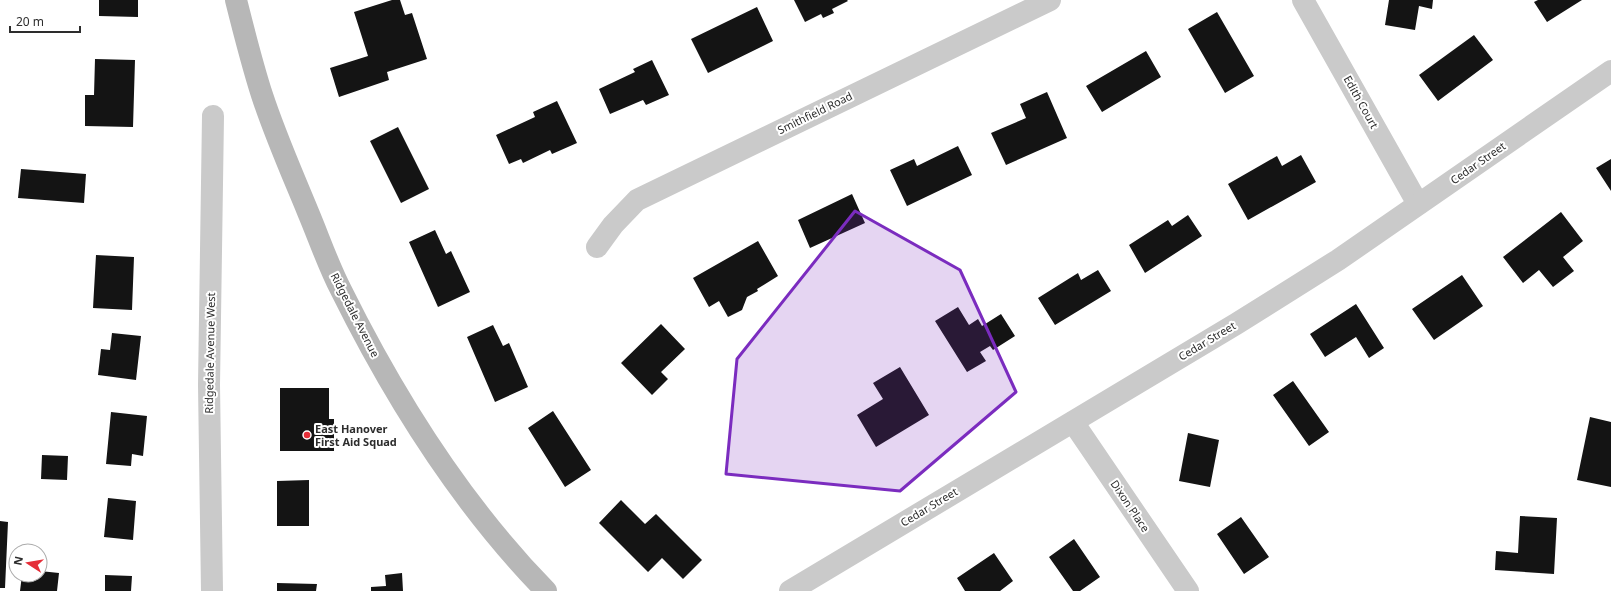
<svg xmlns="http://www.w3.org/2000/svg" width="1611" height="591" viewBox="0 0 1611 591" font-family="'Noto Sans',sans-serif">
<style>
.building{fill:#141414}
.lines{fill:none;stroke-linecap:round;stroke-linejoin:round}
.minor{stroke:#cacaca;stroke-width:22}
.tertiary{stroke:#cacaca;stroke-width:22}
.secondary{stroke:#b7b7b7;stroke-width:22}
.marked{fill:#7b2cbf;fill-opacity:0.2;stroke:#7b2cbf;stroke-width:3;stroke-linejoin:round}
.poi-dot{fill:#e52e38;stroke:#fff;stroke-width:1.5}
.labels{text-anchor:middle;stroke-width:4;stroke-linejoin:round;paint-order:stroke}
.street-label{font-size:11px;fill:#2d2d2d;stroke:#fff}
.poi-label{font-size:11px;font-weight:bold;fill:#2d2d2d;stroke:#fff;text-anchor:start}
</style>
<rect width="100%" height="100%" fill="#fff"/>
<path class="building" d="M99,0H138V17L99,16Z
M392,0H400L405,15L412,13L427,59L387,72L389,80L339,97L330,68L368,56L354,12Z
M794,0H847L848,1L832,9L834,13L823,18L821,14L805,22Z
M1389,0H1433L1432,9L1419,6L1415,30L1385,25Z
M1538,0H1582L1547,22L1534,2Z
M757,7L773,41L708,73L691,39Z
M1217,12L1254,76L1225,93L1188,29Z
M1474,35L1493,60L1438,101L1419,75Z
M1146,51L1161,77L1102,112L1086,86Z
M95,59L135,60L133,127L85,126V95H94Z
M652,60L669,95L646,105L643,100L610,114L599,89L635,72L633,69Z
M1047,92L1067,138L1006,165L991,133L1026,118L1020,104Z
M557,101L577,143L552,154L550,150L523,163L521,159L509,164L496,135L535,117L533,112Z
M398,127L429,189L401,203L370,141Z
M958,146L972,175L907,206L890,170L914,159L917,166Z
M1301,155L1316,182L1248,220L1228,184L1277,156L1282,166Z
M1611,159V191L1596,168Z
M21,169L86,174L84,203L18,198Z
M852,194L865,223L810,248L798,220Z
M1561,212L1583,241L1563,257L1574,271L1553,287L1539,270L1523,283L1503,257Z
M1188,215L1202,236L1145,273L1129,245L1168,220L1172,226Z
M435,230L446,254L451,251L470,292L438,307L409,242Z
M758,241L778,276L757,289L758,291L747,297L742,310L728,317L719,301L709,307L693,278Z
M96,255L134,257L132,310L93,308Z
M1098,270L1111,291L1055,325L1038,298L1078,273L1081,280Z
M1462,275L1483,306L1434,340L1412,309Z
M1356,304L1384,348L1369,358L1356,337L1325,357L1310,334Z
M958,307L969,325L978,319L982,326L1001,314L1015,336L993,350L990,346L980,352L986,361L967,372L935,321Z
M661,324L685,349L661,372L668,379L652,395L621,363Z
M493,325L503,346L509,343L528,387L495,402L467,337Z
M112,333L141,336L136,380L98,375L101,349L110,350Z
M900,367L929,415L876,447L857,415L883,399L873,383Z
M1293,381L1329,432L1309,446L1273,395Z
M280,388H329V419H334V451H280Z
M553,411L591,470L565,487L528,428Z
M111,412L147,416L143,456L132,454L131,466L106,464Z
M1590,417L1611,422V487L1577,480Z
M1188,433L1219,440L1210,487L1179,481Z
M42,455L68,456L67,480L41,479Z
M309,480V526H277V481Z
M108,498L136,501L133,540L104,537Z
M621,500L645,524L656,514L702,560L683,579L662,558L648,572L599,523Z
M1520,516L1557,518L1554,574L1495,570L1496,551L1518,553Z
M1241,517L1269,557L1244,574L1217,534Z
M0,521L8,522L5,588H0Z
M1074,539L1100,577L1080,591H1073L1049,557Z
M994,553L1013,581L1000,591H965L957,578Z
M40,571L59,573L57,591H20L22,575H40Z
M402,573L403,591H371V587L386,586L385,575Z
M105,575L132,576L131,591H105Z
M277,583L317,584L316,591H277Z"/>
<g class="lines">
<path class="minor" d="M1303,0L1418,204
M597,247L613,225L637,200L1050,0
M1073,422L1188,591
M212,591L209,385L213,116"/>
<path class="tertiary" d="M790,591L1236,324L1338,260L1611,71"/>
<path class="secondary" d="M236,0C244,32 252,64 262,95C275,135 292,173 308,212C319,238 328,265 341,290C395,399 461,504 546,591"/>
</g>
<path class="marked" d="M855,211L960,270L1016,392L900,491L726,474L737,359Z"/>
<circle class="poi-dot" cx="307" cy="435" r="4"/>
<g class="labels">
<g class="street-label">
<text transform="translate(1361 102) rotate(61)" y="4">Edith Court</text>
<text transform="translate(815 113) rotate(-26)" y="4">Smithfield Road</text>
<text transform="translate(1478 163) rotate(-35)" y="4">Cedar Street</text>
<text transform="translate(355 315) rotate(63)" y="4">Ridgedale Avenue</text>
<text transform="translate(1207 341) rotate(-31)" y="4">Cedar Street</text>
<text transform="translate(210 353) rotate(-89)" y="4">Ridgedale Avenue West</text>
<text transform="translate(1130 506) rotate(56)" y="4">Dixon Place</text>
<text transform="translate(929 507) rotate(-31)" y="4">Cedar Street</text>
</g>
<g class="poi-label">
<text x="315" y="433">East Hanover<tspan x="315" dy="13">First Aid Squad</tspan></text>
</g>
</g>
<g transform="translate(28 563) rotate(282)"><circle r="19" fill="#ffffff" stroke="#ababab"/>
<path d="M0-3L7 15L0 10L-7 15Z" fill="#e52e38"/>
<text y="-6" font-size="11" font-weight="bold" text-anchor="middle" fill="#2d2d2d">N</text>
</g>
<path d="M10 26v6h70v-6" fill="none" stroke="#2d2d2d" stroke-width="2"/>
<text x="16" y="26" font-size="12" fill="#2d2d2d" stroke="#ffffff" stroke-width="3" paint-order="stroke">20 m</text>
</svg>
